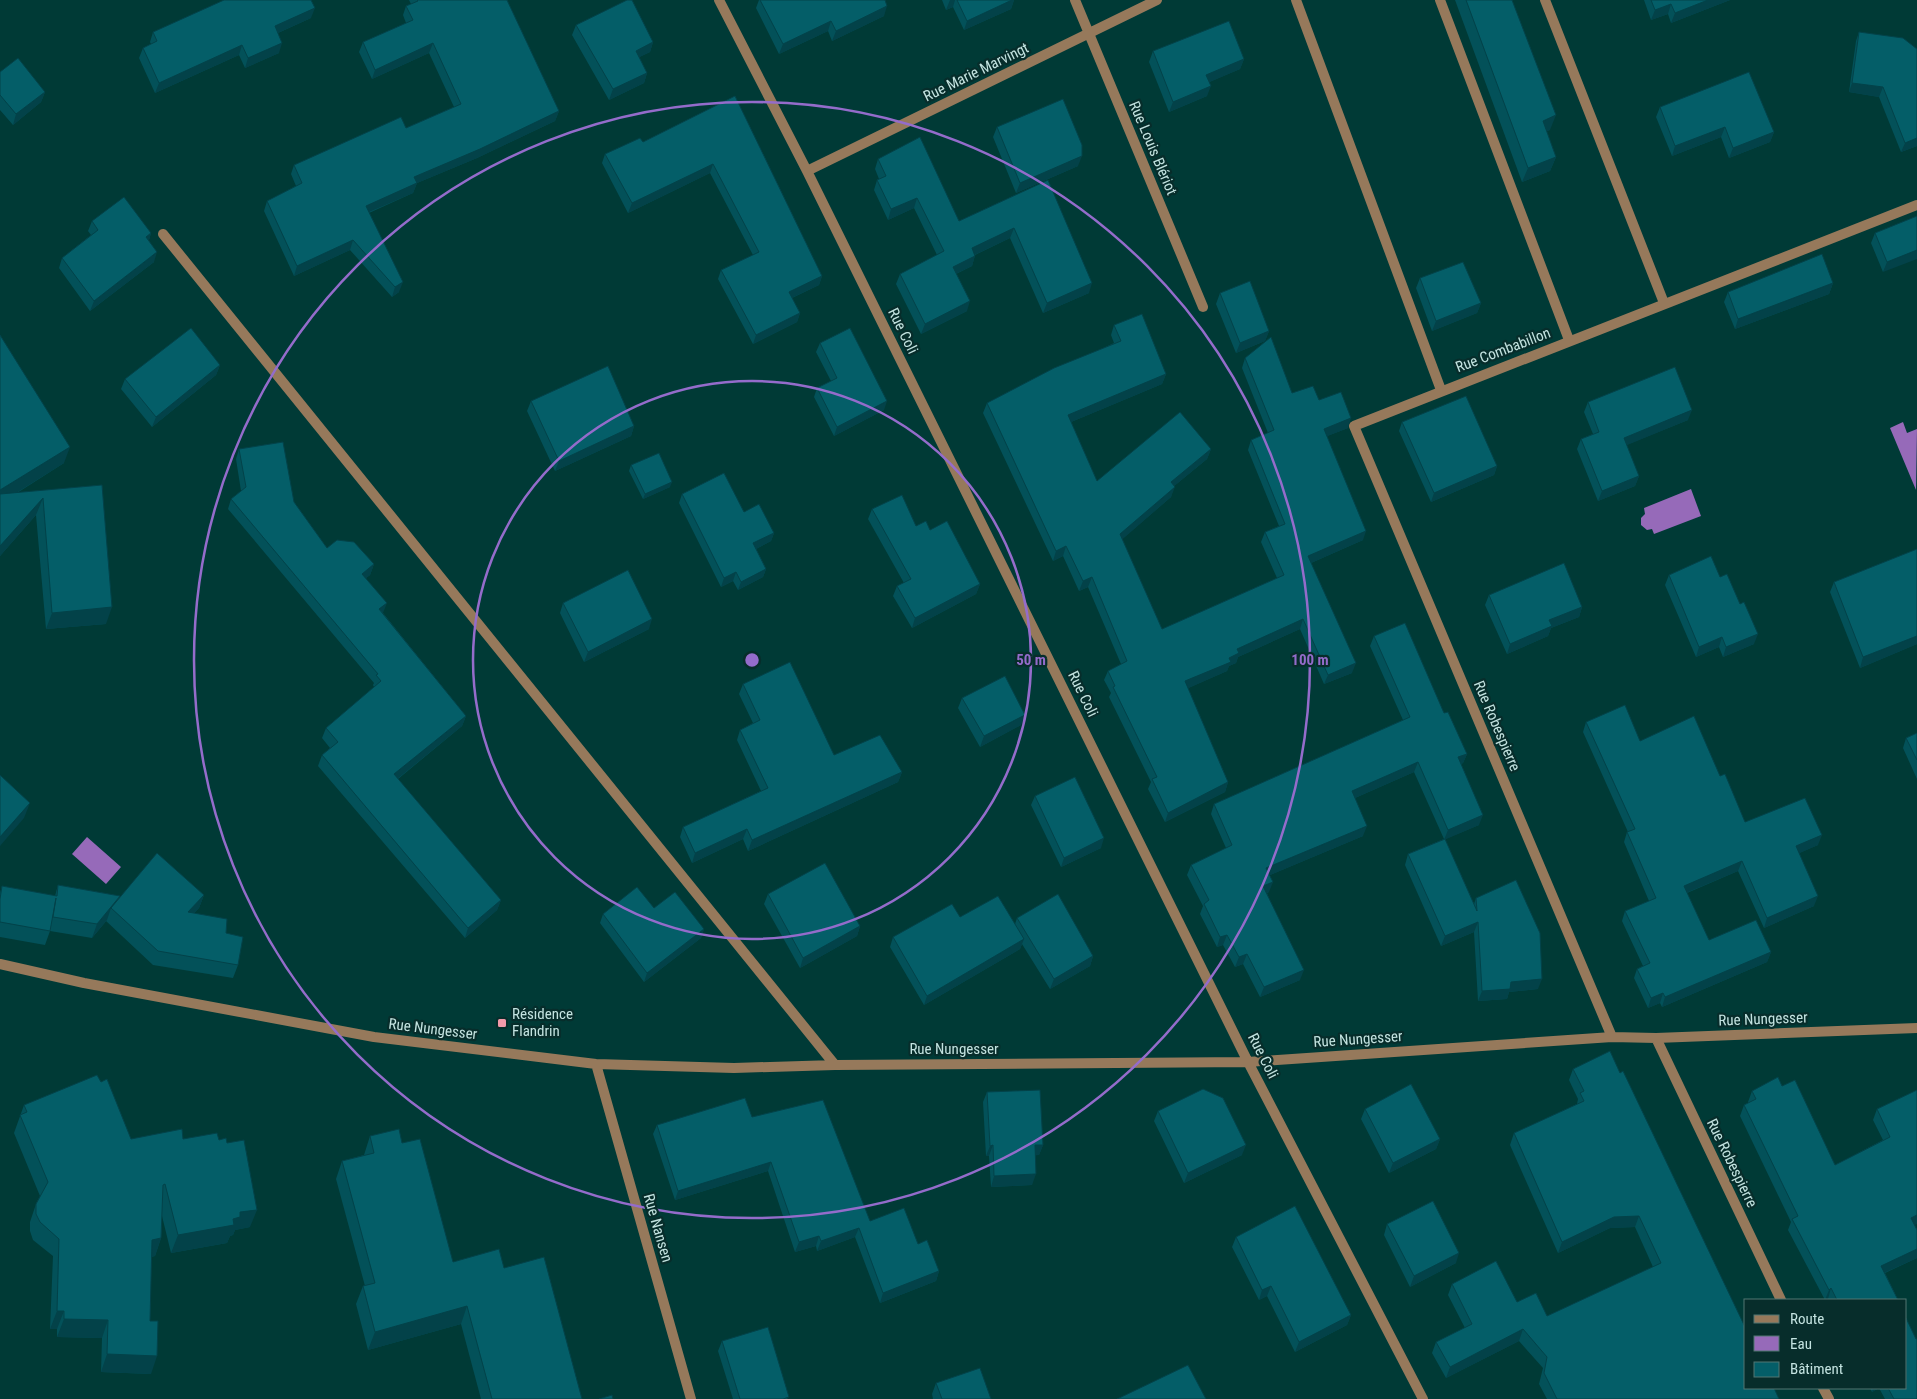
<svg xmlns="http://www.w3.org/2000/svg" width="1917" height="1399" viewBox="0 0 1917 1399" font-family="'Roboto Condensed',sans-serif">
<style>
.water{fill:#966ab9}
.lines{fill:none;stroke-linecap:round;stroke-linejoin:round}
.street{stroke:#96795b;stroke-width:10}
.wall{fill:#035159}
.shaded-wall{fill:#034249}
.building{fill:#045e68;stroke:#034249}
.ring{fill:none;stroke:#946ccb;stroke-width:2.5}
.poi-dot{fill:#f39aaa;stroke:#072d2b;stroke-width:2}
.labels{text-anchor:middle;stroke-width:4.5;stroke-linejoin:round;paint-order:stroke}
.street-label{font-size:15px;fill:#c3e3e0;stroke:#072d2b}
.poi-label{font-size:15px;fill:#c3e3e0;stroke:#072d2b;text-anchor:start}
.centre{fill:#946ccb;stroke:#072d2b;stroke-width:2.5}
.ring-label{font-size:15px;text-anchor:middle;font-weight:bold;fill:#946ccb;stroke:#072d2b;stroke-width:4.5;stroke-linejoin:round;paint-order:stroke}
</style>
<rect width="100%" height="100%" fill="#003a36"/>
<path class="water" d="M1903,422L1907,433L1917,429L1916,490L1890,428Z
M1691,489L1701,516L1654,534L1652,529L1647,530L1641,525V518L1645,514L1644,508Z
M87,837L121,867L106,884L72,854Z"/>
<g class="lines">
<path class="street" d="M719,0L807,171L1248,1062L1423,1399
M1075,0L1203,307
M1296,0L1441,390
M1440,0L1569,340
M1545,0L1664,303
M807,171L1157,0
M163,234L835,1065
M0,964L84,983L374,1037L596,1064L734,1068L835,1065L1248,1062L1612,1037L1656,1038L1917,1028
M1612,1037L1354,426L1917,205
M1656,1038L1781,1300
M596,1064L691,1399
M1823,1388L1829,1399"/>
</g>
<path class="wall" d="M409,0H507L559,111L555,121L477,158L417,183L413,193L369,213L399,292L392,297L350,250L294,276L264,211L267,201L296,186L291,174L294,165L406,128L454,107L429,53L372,79L359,52L363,42L406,23L403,15L406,6L411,4Z
M759,0H885L884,16L832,41L828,31L779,54L756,8Z
M942,0H1014L1011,9L964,30L953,7L946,10Z
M1455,0H1512L1550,130L1546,131L1556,157L1550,171L1522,182Z
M1644,0H1730L1671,23L1668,14L1651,20Z
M311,18L278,33L279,53L245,68L239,55L155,93L139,58L143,48L151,44L150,42L153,32Z
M576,25L653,42L650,52L639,57L647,73L644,83L609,100L572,35Z
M1859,32L1917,49V146L1901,152L1879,97L1849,92L1856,41Z
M1153,51L1244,59L1240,69L1209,82L1207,96L1169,112L1149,62Z
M0,72L45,92L41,102L13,125L0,110Z
M735,96L822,276L819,285L792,298L800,313L797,322L753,344L718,279L721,270L753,255L710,173L628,213L602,163L605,154L643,142Z
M1660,107L1774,132L1770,142L1729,158L1721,137L1672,156L1656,117Z
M997,127L1078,166L1016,193L993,137Z
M878,159L959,221L1048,180L1089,293L1043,313L1010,238L975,255L972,266L956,274L967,311L921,334L896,284L900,274L937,255L914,208L888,220L874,190L877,180L879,179L875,169Z
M1917,216L1883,272L1871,243L1875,233Z
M92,221L151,233L149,240L154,262L90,311L59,268L62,258L91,235L88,231Z
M1420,278L1481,303L1477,313L1432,331L1416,288Z
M1833,283L1829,294L1735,329L1724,302L1728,292Z
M1220,293L1269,331L1265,341L1236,353L1216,304Z
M1114,325L1166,374L1162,384L1071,422L1097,481L1211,449L1207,459L1174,486L1171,497L1122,539L1162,629L1277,578L1261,542L1265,532L1279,526L1248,450L1251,440L1268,433L1242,368L1245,358L1292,393L1319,400L1348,428L1327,436L1363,540L1311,563L1352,673L1324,684L1300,629L1238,657L1236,663L1229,666L1227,671L1188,688L1228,782L1225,792L1165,822L1148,789L1151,782L1109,697L1111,693L1104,680L1108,671L1121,664L1088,587L1079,591L1063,556L1053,561L983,413L987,403L1114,343L1111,335Z
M0,335L64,463L17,493L102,485L106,624L46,629L36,515L0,556Z
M820,343L884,410L834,436L814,397L817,388L831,381L816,352Z
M220,365L216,375L152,427L121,389L125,379Z
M531,401L634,426L631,436L555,471L527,411Z
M1588,402L1688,420L1626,445L1639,476L1635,486L1598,501L1577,449L1581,439L1593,434L1584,412Z
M1402,422L1497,466L1494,475L1431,502L1399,431Z
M239,449L294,502L327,548L374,564L370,575L366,578L383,613L466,716L462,726L398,779L501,900L497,910L465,938L318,766L322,755L330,748L322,738L326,728L374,687L373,685L374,683L228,509L231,499L241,491L236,459Z
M631,465L670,487L643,499L629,471Z
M682,494L744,512L774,533L771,541L756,549L766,569L763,577L738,590L733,581L721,587L679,503Z
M872,509L916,526L980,584L976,594L912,628L893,596L897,586L904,583L868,519Z
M1917,549V644L1860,668L1830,592L1834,582Z
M1669,575L1720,577L1754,644L1723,657L1719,647L1696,657L1665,585Z
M1489,595L1582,607L1579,617L1551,628L1548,636L1507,654L1485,605Z
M563,603L649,629L584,662L560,613Z
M1374,636L1444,713L1467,754L1463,763L1461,764L1479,825L1445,839L1474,904L1476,898L1538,989L1509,992L1507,999L1478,1001L1474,932L1441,946L1405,865L1408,854L1444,839L1414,772L1355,798L1363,836L1270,875L1269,892L1267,893L1300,980L1260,997L1243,964L1235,967L1223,945L1217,947L1200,914L1203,906L1187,875L1191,865L1226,848L1211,814L1214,804L1403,720L1370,646Z
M743,684L834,755L902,772L898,782L748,851L743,839L692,863L680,837L683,827L761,791L737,740L740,730L753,723L739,694Z
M962,698L1021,725L980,747L958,708Z
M1586,722L1640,741L1720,776L1745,822L1818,845L1799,853L1814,906L1764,928L1738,871L1687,893L1709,940L1771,952L1767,962L1662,1007L1660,1003L1648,1008L1634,978L1637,969L1643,966L1622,921L1625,911L1649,901L1624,842L1627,832H1628L1583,732Z
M1917,733V779L1903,748L1906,738Z
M1035,796L1101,848L1061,867L1031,805Z
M58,885L120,896L204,895L199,908L194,913L226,933L238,965L233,978L153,965L106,921L107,920L92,938L50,931L45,945L0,937V893L2,886L55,896Z
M768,894L860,926L857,936L800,968L764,904Z
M654,908L704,929L701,938L644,982L600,923L603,914Z
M960,917L1015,924L1017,918L1093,956L1090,966L1050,989L1022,944L1020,949L924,1005L890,947L893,937Z
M1573,1069L1620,1073L1779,1399H1547L1539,1384L1543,1368L1519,1341L1446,1378L1432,1353L1436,1342L1465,1328L1448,1295L1452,1284L1517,1302L1547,1316L1653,1267L1635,1227L1610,1228L1558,1253L1510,1145L1514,1133L1577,1104L1578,1099L1569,1080Z
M101,1082L131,1139L219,1140L250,1227L235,1230L233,1235L230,1236L227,1243L171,1253L162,1216L161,1238L155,1256L151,1257L150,1321L151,1374L101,1372L102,1338L57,1337V1329H50L53,1256L33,1240L30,1231V1222L36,1204L40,1196L14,1133L24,1105Z
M1782,1086L1835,1165L1883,1140L1873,1120L1877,1109L1917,1090L1915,1225L1917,1230V1258L1885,1273L1898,1300H1828V1299L1825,1300L1788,1230L1791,1222L1740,1116L1744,1105L1748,1103V1102L1752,1091Z
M987,1092L1043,1145L1039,1155H1035L1032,1185L991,1187L989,1156H986L983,1102Z
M1365,1109L1440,1139L1436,1149L1389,1173L1361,1119Z
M1158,1111L1242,1155L1184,1183L1154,1121Z
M752,1117L870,1221L918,1244L939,1271L936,1281L880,1303L855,1237L817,1251L816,1246L795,1252L768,1171L675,1200L653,1134L657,1125Z
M370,1136L402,1143L453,1262L504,1268L582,1399H481L461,1324L368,1350L356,1304L363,1286H365L336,1179L342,1161L364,1155Z
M1387,1224L1456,1263L1410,1287L1384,1235Z
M1236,1237L1351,1315L1347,1325L1295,1352L1267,1296L1259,1300L1232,1247Z
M722,1341L788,1399H733L718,1351Z
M936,1383L991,1399H933L932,1394Z
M1870,1388H1906L1917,1399H1885L1879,1388L1872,1392Z"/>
<path class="shaded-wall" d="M950,0H955L953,7L946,10Z
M1012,0H1014L1011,9L964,30L967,21Z
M1708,0H1730L1671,23L1675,13Z
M1671,4L1668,14L1651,20L1655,10Z
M887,6L884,16L832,41L836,31Z
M315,8L311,18L271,36L275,26Z
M831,21L828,31L779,54L783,44Z
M653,42L650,52L632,61L636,51Z
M282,43L279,53L245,68L248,58Z
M433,43L429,53L372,79L375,70Z
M242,45L239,55L155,93L159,83Z
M1244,59L1240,69L1203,85L1206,75Z
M647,73L644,83L609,100L613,89Z
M1852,83L1883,87L1879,97L1849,92Z
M1211,86L1207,96L1169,112L1173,102Z
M45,92L41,102L13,125L16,114Z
M559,111L555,121L477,158L417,183L413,193L362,215L366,206L414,177Z
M1556,115L1550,130L1537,135L1543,121Z
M1725,127L1721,137L1672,156L1675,146Z
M1774,132L1770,142L1729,158L1733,148Z
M1917,138V146L1901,152L1905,143Z
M1082,156L1078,166L1016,193L1020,183Z
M1556,157L1550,171L1522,182L1528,168Z
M713,164L710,173L628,213L632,203Z
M917,198L914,208L888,220L891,209Z
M1014,228L1010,238L968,258L972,248Z
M151,233L148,243L146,237Z
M353,240L350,250L294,276L297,266Z
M1917,250V259L1883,272L1887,262Z
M157,252L154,262L90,311L94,301Z
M975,256L972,266L949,277L953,267Z
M822,276L819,285L785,301L789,292Z
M403,282L399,292L392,297L395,287Z
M1092,283L1089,293L1043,313L1047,303Z
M1833,283L1829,294L1735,329L1738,319Z
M970,301L967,311L921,334L925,324Z
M1481,303L1477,313L1432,331L1436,321Z
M800,313L797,322L753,344L756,335Z
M1269,331L1265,341L1236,353L1240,343Z
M220,365L216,375L152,427L156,417Z
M1166,374L1162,384L1064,425L1068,415Z
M887,401L884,410L834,436L837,427Z
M1692,410L1688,420L1620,448L1624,438Z
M1351,418L1348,428L1320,439L1324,429Z
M634,426L631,436L555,471L559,461Z
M70,447L64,463L0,503V490Z
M1211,449L1207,459L1167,492L1171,482Z
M1497,466L1494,475L1431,502L1434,493Z
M1639,476L1635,486L1598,501L1602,491Z
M672,482L670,487L643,499L645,494Z
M1175,487L1171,497L1117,544L1120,534Z
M43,498L36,515L0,556V546Z
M1366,531L1363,540L1304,566L1308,556Z
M774,533L771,541L750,552L753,543Z
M1066,546L1063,556L1053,561L1056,551Z
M374,564L370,575L358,584L362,574Z
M766,569L763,577L738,590L741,582Z
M736,572L733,581L721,587L724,578Z
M1092,577L1088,587L1079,591L1083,581Z
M980,584L976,594L912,628L915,618Z
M387,603L383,613L379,609Z
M112,607L106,624L46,629L52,613Z
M1582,607L1579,617L1551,628L1548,636L1507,654L1510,644L1549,620Z
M652,619L649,629L584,662L588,652Z
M1303,619L1300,629L1238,657L1236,663L1229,666L1227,671L1182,691L1185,681L1229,658L1237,649Z
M1758,634L1754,644L1723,657L1726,647Z
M1917,636V644L1860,668L1863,657Z
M1722,637L1719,647L1696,657L1699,647Z
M1356,663L1352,673L1324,684L1328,675Z
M1025,715L1021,725L980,747L984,736Z
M466,716L462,726L391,784L394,774Z
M1467,754L1463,763L1454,767L1458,757Z
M1418,762L1414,772L1348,801L1352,791Z
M902,772L898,782L748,851L752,840Z
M1228,782L1225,792L1165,822L1168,813Z
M30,803L24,818L0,846V837Z
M1483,815L1479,825L1444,840L1448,830Z
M1367,826L1363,836L1263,878L1266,868Z
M747,829L743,839L692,863L695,853Z
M1822,835L1818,845L1793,856L1796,846Z
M1104,838L1101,848L1061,867L1064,858Z
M1742,861L1738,871L1681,895L1684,886Z
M1273,882L1269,892L1260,896L1263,886Z
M204,895L199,908L183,925L188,912Z
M120,896L111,908L107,920L92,938L97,924Z
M1818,896L1814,906L1764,928L1767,918Z
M501,900L497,910L465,938L468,928Z
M1478,922L1474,932L1441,946L1445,936Z
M860,926L857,936L800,968L803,958Z
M704,929L701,938L644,982L647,973Z
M1227,935L1223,945L1217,947L1220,937Z
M1024,939L1020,949L924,1005L927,996Z
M1771,952L1767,962L1662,1007L1665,997Z
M1247,954L1243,964L1235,967L1239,957Z
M1093,956L1090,966L1050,989L1054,979Z
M1304,970L1300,980L1260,997L1264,987Z
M1542,979L1538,989L1509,992L1507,999L1478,1001L1482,991L1511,982Z
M1663,993L1660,1003L1648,1008L1651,998Z
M1440,1139L1436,1149L1389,1173L1393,1163Z
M993,1145L989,1156H986L990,1146Z
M1035,1145H1043L1039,1155L1031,1156Z
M1246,1145L1242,1155L1184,1183L1188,1173Z
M771,1162L768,1171L675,1200L678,1191Z
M1036,1174L1032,1185L991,1187L994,1176Z
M257,1210L250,1227L235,1230L233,1235L230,1236L227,1243L171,1253L178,1235L233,1219L240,1212Z
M1917,1215V1224L1907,1229L1911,1218Z
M1639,1216L1635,1227L1610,1228L1558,1253L1562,1242L1614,1217Z
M859,1228L855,1237L817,1251L821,1241Z
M819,1236L816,1246L795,1252L799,1242Z
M161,1238L155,1256L145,1258L152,1240Z
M1917,1249V1258L1877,1276L1881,1266Z
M1459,1253L1456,1263L1410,1287L1414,1276Z
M939,1271L936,1281L880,1303L883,1293Z
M1271,1286L1267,1296L1259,1300L1262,1290Z
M1831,1288L1828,1299L1825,1300L1829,1290Z
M467,1306L461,1324L368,1350L375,1332Z
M57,1311H64L57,1329H50Z
M1351,1315L1347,1325L1295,1352L1299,1342Z
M64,1319L108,1320L102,1338L57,1337Z
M1523,1329L1519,1341L1446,1378L1450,1367Z
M107,1354L157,1356L151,1374L101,1372Z
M1873,1388H1879L1872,1392Z"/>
<path class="building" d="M224,0H311L315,8L275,26L282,43L248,58L242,45L159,83L143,48L157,41L153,32Z
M417,0H507L559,111L480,149L414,177L417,183L366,206L403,282L395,287L353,240L297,266L267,201L302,183L294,165L401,117L406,128L461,104L433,43L375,70L363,42L413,20L406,6L418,1Z
M627,0H632L653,42L636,51L647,73L613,89L576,25Z
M760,0H885L887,6L836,31L831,21L783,44Z
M957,0H1012L967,21Z
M1466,0H1512L1556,115L1543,121L1556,157L1528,168Z
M1651,0H1708L1675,13L1671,4L1655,10Z
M1229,21L1244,59L1206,75L1211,86L1173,102L1153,51Z
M1859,32L1903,38L1917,49V138L1905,143L1883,87L1852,83Z
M18,58L45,92L16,114L0,95V72Z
M1749,72L1774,132L1733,148L1725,127L1675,146L1660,107Z
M735,96L822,276L789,292L800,313L756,335L721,270L759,252L713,164L632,203L605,154L640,138L643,142Z
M1063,99L1082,145V156L1020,183L997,127Z
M920,137L959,221L1048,180L1092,283L1047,303L1014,228L972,248L975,256L953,267L970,301L925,324L900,274L944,251L917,198L891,209L877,180L886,176L878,159Z
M124,197L151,233L146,237L157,252L94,301L62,258L98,230L92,221Z
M1917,216V250L1887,262L1875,233Z
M1822,254L1833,283L1738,319L1728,292Z
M1463,262L1481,303L1436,321L1420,278Z
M1250,281L1269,331L1240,343L1220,293Z
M1142,314L1166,374L1068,415L1097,481L1180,412L1211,449L1171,482L1175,487L1120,534L1162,629L1284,575L1265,532L1285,524L1251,440L1274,430L1245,358L1271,337L1292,393L1313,386L1319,400L1341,392L1351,418L1324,429L1366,531L1308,556L1356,663L1328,675L1303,619L1237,649L1239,653L1229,658L1231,662L1185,681L1228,782L1168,813L1152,779L1157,777L1113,687L1115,686L1108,671L1127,661L1092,577L1083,581L1066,546L1056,551L987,403L1054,368L1121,341L1114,325Z
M191,328L220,365L156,417L125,379Z
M850,328L887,401L837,427L817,388L837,378L820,343Z
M0,335L70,447L0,490Z
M608,366L634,426L559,461L531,401Z
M1675,367L1692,410L1624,438L1639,476L1602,491L1581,439L1599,432L1588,402Z
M1466,396L1497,466L1434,493L1402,422Z
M283,442L294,502L327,548L337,540L354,542L374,564L362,574L387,603L379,609L466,716L394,774L501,900L468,928L322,755L338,742L326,728L381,681L376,675L378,674L231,499L246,487L239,449Z
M659,453L672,482L645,494L631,465Z
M724,473L744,512L759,504L774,533L753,543L766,569L741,582L736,572L724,578L682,494Z
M102,485L112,607L52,613L43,498L0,546V494Z
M902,495L916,526L926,521L930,530L947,521L980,584L915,618L897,586L911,579L872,509Z
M1917,549V636L1863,657L1834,582Z
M1711,556L1720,577L1727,574L1740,604L1744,602L1758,634L1726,647L1722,637L1699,647L1669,575Z
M1564,563L1582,607L1549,620L1552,626L1510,644L1489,595Z
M628,570L652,619L588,652L563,603Z
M1405,623L1444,713L1448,712L1467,754L1458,757L1483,815L1448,830L1418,762L1352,791L1367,826L1266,868L1273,882L1263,886L1304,970L1264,987L1247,954L1239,957L1227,935L1220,937L1204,904L1209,900L1191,865L1232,845L1214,804L1410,717L1374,636Z
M790,662L834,755L880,735L902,772L752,840L747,829L695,853L683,827L768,788L740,730L760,720L743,684Z
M1005,676L1025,715L984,736L962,698Z
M1625,705L1640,741L1694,716L1720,776L1725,774L1745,822L1805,798L1822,835L1796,846L1818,896L1767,918L1742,861L1684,886L1709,940L1756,920L1771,952L1665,997L1663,993L1651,998L1637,969L1650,963L1625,911L1656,898L1627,832L1635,829L1586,722Z
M1917,733V760L1906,738Z
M0,775L30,803L0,837Z
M1075,777L1104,838L1064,858L1035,796Z
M1445,839L1477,911L1476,898L1516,880L1540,933L1542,979L1511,982L1510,989L1482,991L1478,922L1445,936L1408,854Z
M157,853L204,895L188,912L227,919L226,933L243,937L238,965L158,951L111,908Z
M825,863L860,926L803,958L768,894Z
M58,885L120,896L97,924L53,917L56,898L50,931L0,922V899L2,886L57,896Z
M637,887L654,908L675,892L704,929L647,973L603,914Z
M1058,894L1093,956L1054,979L1017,918Z
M998,896L1024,939L927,996L893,937L952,904L960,917Z
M1610,1051L1620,1073L1623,1071L1746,1329V1388H1774L1779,1399H1557L1544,1373L1547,1357L1523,1329L1450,1367L1436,1342L1472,1324L1452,1284L1496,1261L1517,1302L1536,1293L1547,1316L1661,1263L1639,1216L1614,1217L1562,1242L1514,1133L1584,1101L1580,1093L1584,1091L1573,1069Z
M97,1075L101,1082L107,1079L131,1139L182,1129L183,1139L217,1133L219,1140L226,1138L227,1143L244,1140L257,1210L240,1212V1217L233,1219L234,1225L178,1235L165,1184L163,1185L161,1238L152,1240L150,1321H158L157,1356L107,1354L108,1320L64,1319V1311H57L59,1239L40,1222L36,1214V1204L48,1182L20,1115L27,1112L24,1105Z
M1778,1077L1782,1086L1795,1080L1835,1165L1890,1137L1877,1109L1917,1090V1215L1911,1218L1917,1230V1249L1881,1266L1898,1300H1837L1831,1288L1829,1290L1792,1219L1798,1216L1744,1105L1756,1099L1752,1091Z
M1411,1084L1440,1139L1393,1163L1365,1109Z
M1203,1089L1223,1098L1246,1145L1188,1173L1158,1111Z
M1040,1090L1043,1145H1035L1036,1174L994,1176L993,1145L990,1146L987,1092Z
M745,1098L752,1117L823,1100L870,1221L904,1208L918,1244L927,1240L939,1271L883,1293L859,1228L821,1241L819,1236L799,1242L771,1162L678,1191L657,1125Z
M399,1129L402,1143L420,1139L453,1262L499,1249L504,1268L544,1257L582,1399H492L467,1306L375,1332L363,1286L375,1283L342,1161L374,1153L370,1136Z
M1433,1201L1459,1253L1414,1276L1387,1224Z
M1295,1206L1351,1315L1299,1342L1271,1286L1262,1290L1236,1237Z
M1906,1318L1916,1339H1917V1399H1894L1888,1388H1906Z
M768,1327L789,1397L783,1399H740L722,1341Z
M1188,1365L1206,1399H1117Z
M980,1368L991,1399H942L936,1383Z
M612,1395L613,1399H599Z"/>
<g class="ring">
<circle cx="752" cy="660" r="279"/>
<circle cx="752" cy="660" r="558"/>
</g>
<rect class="poi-dot" x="497" y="1018" width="10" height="10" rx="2.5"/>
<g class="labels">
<g class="street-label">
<text transform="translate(976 72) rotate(-26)" y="5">Rue Marie Marvingt</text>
<text transform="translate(1153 148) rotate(67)" y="5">Rue Louis Blériot</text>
<text transform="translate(903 331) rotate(64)" y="5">Rue Coli</text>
<text transform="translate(1503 350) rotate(-21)" y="5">Rue Combabillon</text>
<text transform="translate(1083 694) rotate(64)" y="5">Rue Coli</text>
<text transform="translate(1497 726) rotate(67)" y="5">Rue Robespierre</text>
<text transform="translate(1763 1019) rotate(-2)" y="5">Rue Nungesser</text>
<text transform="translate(433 1029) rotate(7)" y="5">Rue Nungesser</text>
<text transform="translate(1358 1039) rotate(-4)" y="5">Rue Nungesser</text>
<text x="954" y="1054">Rue Nungesser</text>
<text transform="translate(1263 1056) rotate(63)" y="5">Rue Coli</text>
<text transform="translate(1732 1163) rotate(64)" y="5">Rue Robespierre</text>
<text transform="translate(658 1228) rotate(74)" y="5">Rue Nansen</text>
</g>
<g class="poi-label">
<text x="512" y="1019">Résidence<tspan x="512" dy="17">Flandrin</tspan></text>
</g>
</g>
<circle cx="752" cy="660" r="8" class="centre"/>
<g class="ring-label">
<text x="1031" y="665">50 m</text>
<text x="1310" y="665">100 m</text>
</g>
<rect x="1744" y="1299" width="162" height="90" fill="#072d2b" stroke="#527673"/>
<rect x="1754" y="1315" width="25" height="8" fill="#96795b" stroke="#527673"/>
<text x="1790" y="1324" font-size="15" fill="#c3e3e0">Route</text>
<rect x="1754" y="1336" width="25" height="15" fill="#966ab9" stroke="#527673"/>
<text x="1790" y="1349" font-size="15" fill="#c3e3e0">Eau</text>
<rect x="1754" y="1362" width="25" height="15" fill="#045e68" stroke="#527673"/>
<text x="1790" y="1374" font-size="15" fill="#c3e3e0">Bâtiment</text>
</svg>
